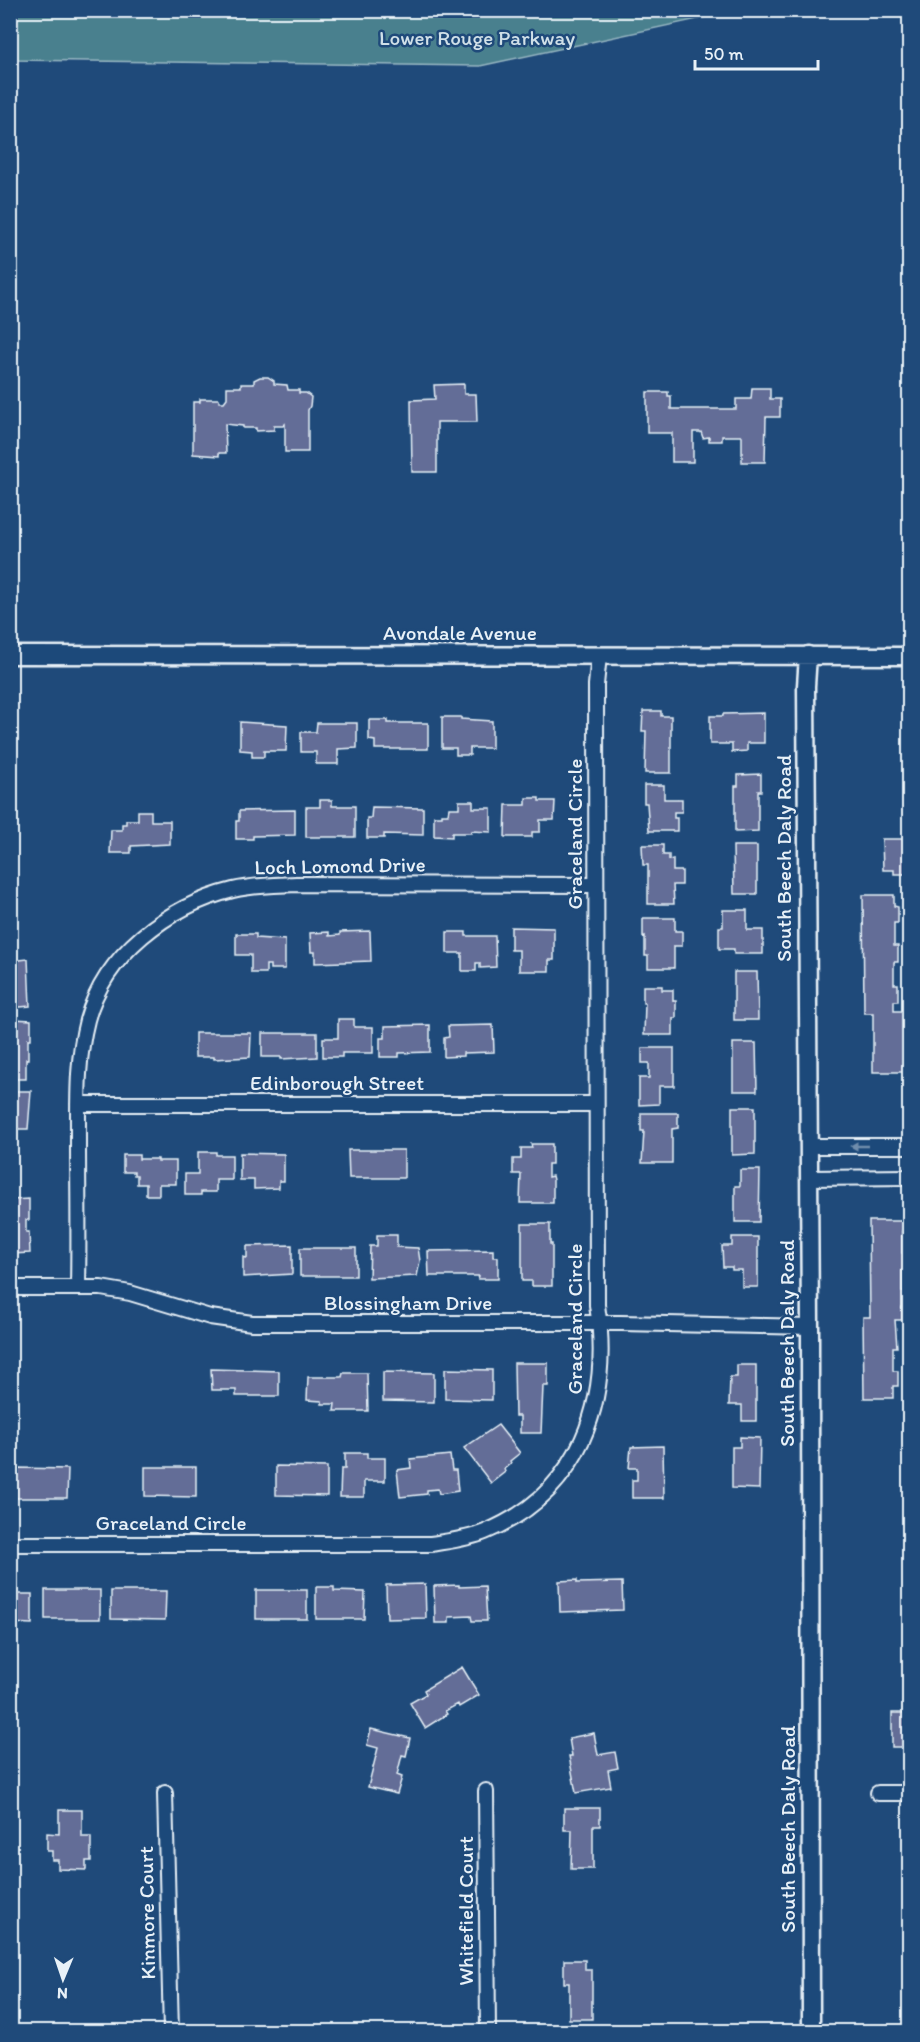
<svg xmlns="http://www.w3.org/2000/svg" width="920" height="2042" viewBox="0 0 920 2042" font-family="Itim,sans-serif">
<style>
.green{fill:#4a808e;stroke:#99b8c3;stroke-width:1.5}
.building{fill:#636d97;stroke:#e8f1f8;stroke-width:1.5}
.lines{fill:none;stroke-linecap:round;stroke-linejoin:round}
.minor-casing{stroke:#e8f1f8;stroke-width:18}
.tertiary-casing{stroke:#e8f1f8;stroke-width:21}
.minor{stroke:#1f4a7a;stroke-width:14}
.tertiary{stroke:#1f4a7a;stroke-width:16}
.oneway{fill:#6f8dac}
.labels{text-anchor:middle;stroke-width:5;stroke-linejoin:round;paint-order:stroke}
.park-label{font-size:21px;fill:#d0e0e8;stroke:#1f4a7a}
.street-label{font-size:21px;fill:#e8f1f8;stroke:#1f4a7a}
</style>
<rect width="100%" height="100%" fill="#1f4a7a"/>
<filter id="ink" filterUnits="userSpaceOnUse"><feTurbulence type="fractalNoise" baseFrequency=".0167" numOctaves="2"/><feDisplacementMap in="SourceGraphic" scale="12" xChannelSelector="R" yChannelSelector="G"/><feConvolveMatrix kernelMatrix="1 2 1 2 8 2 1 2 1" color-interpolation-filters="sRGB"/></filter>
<g filter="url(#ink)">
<path class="green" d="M11,10H735V11L480,66L11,60Z"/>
<path class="building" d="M260,377H268L274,381V384L287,385L288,390H299V393H306L311,397L310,406L308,410V452H285V424L283,426H274V430L256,431V428H243V426L225,424L226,453H219V456L193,454V402H200V399H219V402H224L227,398V387H241V384H254V380Z
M464,384V394H476L477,422H437V472H412L411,400L435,399L434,385Z
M752,388H770V399H780V417H766L765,462H742V436H722V441H709V437L703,438L701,432H693V462H672V433H647V392H668V396H671V409H736V399H751Z
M643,711H661V716H671V773H645L646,731H642Z
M764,713V743H747V751L732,752V744H710V716H723V714Z
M442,717H461V719L492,721V748H470V755H456V748H442Z
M369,720H388V723H428V749H375V741L369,740Z
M240,722L287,725L286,751H264V757H252V751L240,750Z
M317,723H357V748L338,749V764H316V752H301V732H316Z
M761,774V791H758V831L735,832V786H738V775Z
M644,785H664V799H682V812H674V818H677V831H649L647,803H644Z
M526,798H539V801H555L554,820H540V832H532V837H505L506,805H526Z
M320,800H332V806H355V837H306V807H320Z
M459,801H473V808H491V832L471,831V833H452V837L434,836V816H442V814H448L449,808H459Z
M372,807L423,808V835L384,834V838H367V818H371Z
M295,810V835L253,836V839H236V821H239V811Z
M138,811H151V821H170V844L131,846V853H110L111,830H122V824H126V820H138Z
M882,839H910V874H894V870H883Z
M642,845H663V855H669V860L673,859V871H682V885H673L674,904H648V865H643Z
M733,846H757V894H734Z
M863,895H894V906L898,907V923H894V946H898V962H894V984H898V1001H894V1011H904V1023H908V1040L904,1039V1063L908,1062V1072H873V1013H864Z
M723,910H747V930H763V954H734V949H719V927H723Z
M643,918H675V931H682V946H674V968H648V956H645V936L643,937Z
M511,927L554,928V960H549V971H519V950H511Z
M370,931L371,961L315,963V952H311L310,933L329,932V936L340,935V932Z
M447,932H466V936H495L496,967L480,968V963H476V971H462V953H447Z
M236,934H256V938L285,940V969H270V965H266V973H251V955H236Z
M28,959L30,1006L10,1008V961Z
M734,972H757L758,1020H734Z
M643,986H662V990H673V1001H676V1018H673V1035H644L645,1003H643Z
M13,1019L31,1020V1039H28V1059H26V1079H10V1030H12Z
M338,1019H354V1027H373V1053H342V1057H323V1038H338Z
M430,1025V1052L399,1053V1057H380V1038H385V1026Z
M493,1025L494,1052L463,1053V1056L444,1057V1038L449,1037L448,1026Z
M195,1033H251L250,1057L214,1059V1057H195Z
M262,1033H317V1057L281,1059V1057H262Z
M733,1043H756L757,1091H733Z
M642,1048H674V1086H659V1104L639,1105V1078H649V1063H642Z
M10,1091H31L28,1129H10Z
M732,1107H755V1154L732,1155Z
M641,1113H678V1128L672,1129V1163H642L644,1131H641Z
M531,1144H552V1164H548V1177L552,1176L553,1180V1203H520L521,1174H513V1159H521V1148H532Z
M348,1150H404V1178H349Z
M198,1152H216V1155H232V1180H216V1192H201V1195H185V1174H198Z
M240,1153L284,1154V1181H279V1188L254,1189V1180H240Z
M123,1155H139V1159H158V1161H176V1184H159V1195H146V1184H137V1175H134V1172H123Z
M740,1170H760L759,1222H735V1186H740Z
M29,1199V1220H26V1232H29L30,1253L12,1254L10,1250V1200Z
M869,1221H905L906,1231H902V1253H906V1270H902V1292H905L906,1307H902V1320H895L897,1347H893V1371H898V1386H893V1398H864L863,1317H870Z
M522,1224H550V1244H552V1286H532V1281H522Z
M377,1235H397V1247L418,1248L420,1261L417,1276L369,1278L370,1246H377Z
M732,1237H758V1287H742V1270H732V1267H723L722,1246H732Z
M292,1245V1274L243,1277V1257L247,1258V1246Z
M300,1248H356V1276H300Z
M493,1250V1257H498V1279H478L479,1276H429L428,1251Z
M514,1363H548V1386H543L541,1433H520V1416H515Z
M737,1365H756V1421H742V1405H729L730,1377H737Z
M211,1369L279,1371V1396H236V1390H212Z
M445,1369L492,1370V1400L445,1399Z
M383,1372L434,1373V1402L383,1401Z
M343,1373H367L368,1411H334L335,1404H322V1401L307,1400L308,1377H342Z
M498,1425L520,1453L510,1461L511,1463L504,1469L505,1472L491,1483L464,1448Z
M740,1437L760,1438L759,1489L732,1488V1447H740Z
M663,1446L664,1498H632V1480H637V1468H629L631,1447Z
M345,1453H367V1458H385V1481H364V1497H340L341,1469H345Z
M450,1455L452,1470H456L458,1491L439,1494L438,1489L427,1490V1494L400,1497L397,1470L411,1468L410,1459Z
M276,1466L327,1467V1496L276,1495Z
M145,1467H196V1497L145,1496Z
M17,1468L68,1469L67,1498H16Z
M577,1580V1583L622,1582L623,1610L560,1612L559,1581Z
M425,1584L426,1618L387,1619L386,1585Z
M459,1585V1587L485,1586L487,1621H472L471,1616L449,1617V1623H435L434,1586Z
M316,1587H334V1591L365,1592L364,1619H316Z
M45,1590H100V1619H45Z
M256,1590H307V1619H256Z
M111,1591H166L165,1620L111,1619Z
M10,1594H32V1624L10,1623Z
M462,1667L479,1695L459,1707L458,1704L445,1711L447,1714L425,1728L410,1703L426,1694L424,1690Z
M892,1713H910V1747H892Z
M371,1729L410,1738L406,1756L402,1755L397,1775L402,1777L397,1794L368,1787L378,1748L367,1745Z
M594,1733L598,1755L615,1752L618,1768L608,1770L611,1787L576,1793L569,1756H572L569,1738Z
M564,1808H600V1826H593V1869H571L572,1830H564Z
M59,1810H82V1837H91V1861H86V1870L58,1869V1860H52V1851H47V1833L59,1834Z
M564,1960H585V1970H592V2019H569V1983H564Z"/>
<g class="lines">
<g class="minor-casing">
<path id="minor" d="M78,1104H596
M809,1146H910
M809,1178L910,1177
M10,1288H101L130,1293L210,1317L252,1323H621L810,1327
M78,1288C79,1238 78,1188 78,1138C78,1098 77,1059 87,1020C105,954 168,906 233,890C254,885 275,885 296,884L596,885
M10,1544H431C449,1541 468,1539 485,1532C580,1493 612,1401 597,1305L596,685L599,655
M486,1791L488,2032
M165,1793L171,2032
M878,1793H910"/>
</g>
<g class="tertiary-casing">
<path id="tertiary" d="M10,655L910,656
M808,655L806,686L810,1327L811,2032"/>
</g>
<use href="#minor" class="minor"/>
<use href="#tertiary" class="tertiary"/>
</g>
<defs><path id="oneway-solid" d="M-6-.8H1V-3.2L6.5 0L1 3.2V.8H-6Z" transform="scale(1.5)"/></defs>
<use class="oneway" href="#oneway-solid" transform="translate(859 1146) rotate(-180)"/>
</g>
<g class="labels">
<g class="park-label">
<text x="477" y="45">Lower Rouge Parkway</text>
</g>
<g class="street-label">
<text x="460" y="640">Avondale Avenue</text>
<text transform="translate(575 834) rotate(-90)" y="7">Graceland Circle</text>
<text transform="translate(784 858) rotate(-90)" y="7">South Beech Daly Road</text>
<text transform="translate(340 866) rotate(-1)" y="7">Loch Lomond Drive</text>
<text x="337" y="1090">Edinborough Street</text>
<text x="408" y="1310">Blossingham Drive</text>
<text transform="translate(575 1319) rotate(-90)" y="7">Graceland Circle</text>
<text transform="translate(787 1343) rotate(-90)" y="7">South Beech Daly Road</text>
<text x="171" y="1530">Graceland Circle</text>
<text transform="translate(788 1829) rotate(-90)" y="7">South Beech Daly Road</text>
<text transform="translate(466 1911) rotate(-90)" y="7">Whitefield Court</text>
<text transform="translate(147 1913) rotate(-91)" y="7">Kinmore Court</text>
</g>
</g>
<rect width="920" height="2042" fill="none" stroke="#1f4a7a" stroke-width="36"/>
<rect x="18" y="18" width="884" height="2006" fill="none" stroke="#e8f1f8" stroke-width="2" filter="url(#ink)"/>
<g transform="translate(63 1979) rotate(182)" stroke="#1f4a7a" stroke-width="4.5" paint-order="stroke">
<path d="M0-4.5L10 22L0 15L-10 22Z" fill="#e8f1f8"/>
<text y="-9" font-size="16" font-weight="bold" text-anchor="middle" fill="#e8f1f8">N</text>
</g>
<path d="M695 60v9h123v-9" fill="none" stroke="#e8f1f8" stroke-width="3"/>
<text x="704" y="60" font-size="18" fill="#e8f1f8" stroke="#1f4a7a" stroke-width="4.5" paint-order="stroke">50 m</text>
</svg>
